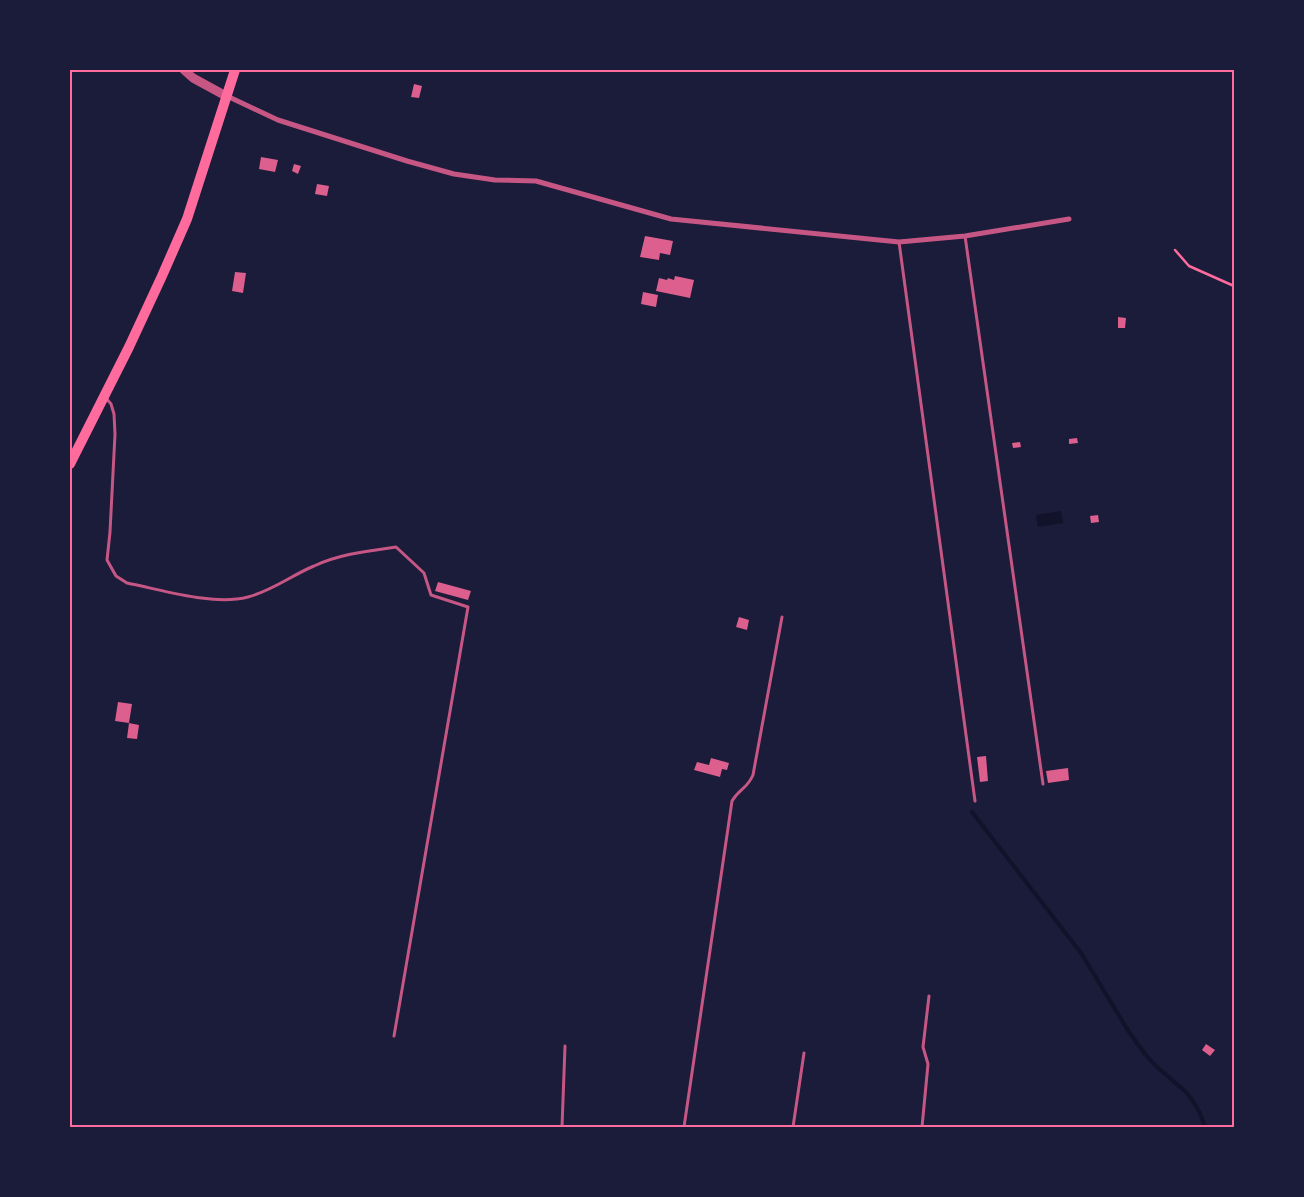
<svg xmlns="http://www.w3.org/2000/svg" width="1304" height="1197" viewBox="0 0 1304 1197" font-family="Karla,sans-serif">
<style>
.water{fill:#12122b}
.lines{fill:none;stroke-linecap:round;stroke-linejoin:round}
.stream{stroke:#12122b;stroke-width:4}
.building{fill:#dd5f8e}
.path{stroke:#ff6b9d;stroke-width:2.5}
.service{stroke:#c65784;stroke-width:3}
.minor{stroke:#c65784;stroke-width:5}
.tertiary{stroke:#c65784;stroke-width:9}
.secondary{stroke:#ff6b9d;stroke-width:10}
.neatline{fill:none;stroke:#ff6b9d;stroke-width:2}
</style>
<rect width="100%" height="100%" fill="#1b1b3a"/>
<path class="water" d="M1061,511L1063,523L1038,527L1036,515Z"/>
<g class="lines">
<path class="stream" d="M972,812L1081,953L1129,1032L1145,1054L1156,1066L1187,1093L1194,1103L1200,1113L1205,1127"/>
</g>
<path class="building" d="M414,84L422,86L419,98L411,97Z
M261,157L278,160L275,172L259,169Z
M294,164L301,166L298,174L292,171Z
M317,184L329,186L327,196L315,194Z
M645,236L673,241L670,255L660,253L659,260L640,257Z
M235,272L246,273L243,293L232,291Z
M675,276L694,280L690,298L656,291L659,278L667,280L668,278L674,280Z
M643,292L658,295L656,307L641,304Z
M1118,317L1126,318L1125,328H1118Z
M1077,438L1078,443L1069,444V439Z
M1020,442L1021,447L1013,448L1012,443Z
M1098,515L1099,522L1091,523L1090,516Z
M438,582L471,591L468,600L435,591Z
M739,617L749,620L747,630L736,627Z
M118,702L132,704L129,723L115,721Z
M129,723L139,725L137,739L127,738Z
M986,756L988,781L980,782L977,757Z
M711,758L729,763L727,770L722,769L720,777L694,770L697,762L709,765Z
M1068,768L1069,780L1048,783L1046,771Z
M1206,1044L1215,1050L1210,1056L1202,1050Z"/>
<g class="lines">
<path class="path" d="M1175,250L1189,266L1234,286"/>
<path class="service" d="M965,236L1043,784
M899,242L975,801
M106,398L111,404L114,414L115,434L110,532L107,560L116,576L127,583C163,590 213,606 248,597C272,591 292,575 314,566C340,554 368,551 396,547L424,573L431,595L468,607L394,1036
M562,1127L565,1046
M684,1127L732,801C739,789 747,789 753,775L782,617
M793,1127L804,1053
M922,1127L928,1064L923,1047L929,996"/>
<path class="minor" d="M227,96L278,120L407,161L454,174L495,180L536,181L671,219L899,242L965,236L1069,219"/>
<path class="tertiary" d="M184,70L193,78L226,96"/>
<path class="secondary" d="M70,464L129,347L162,276L187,219L235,70"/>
</g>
<rect width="1304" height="1197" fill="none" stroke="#1b1b3a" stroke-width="142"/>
<rect x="71" y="71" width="1162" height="1055" class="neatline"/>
</svg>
